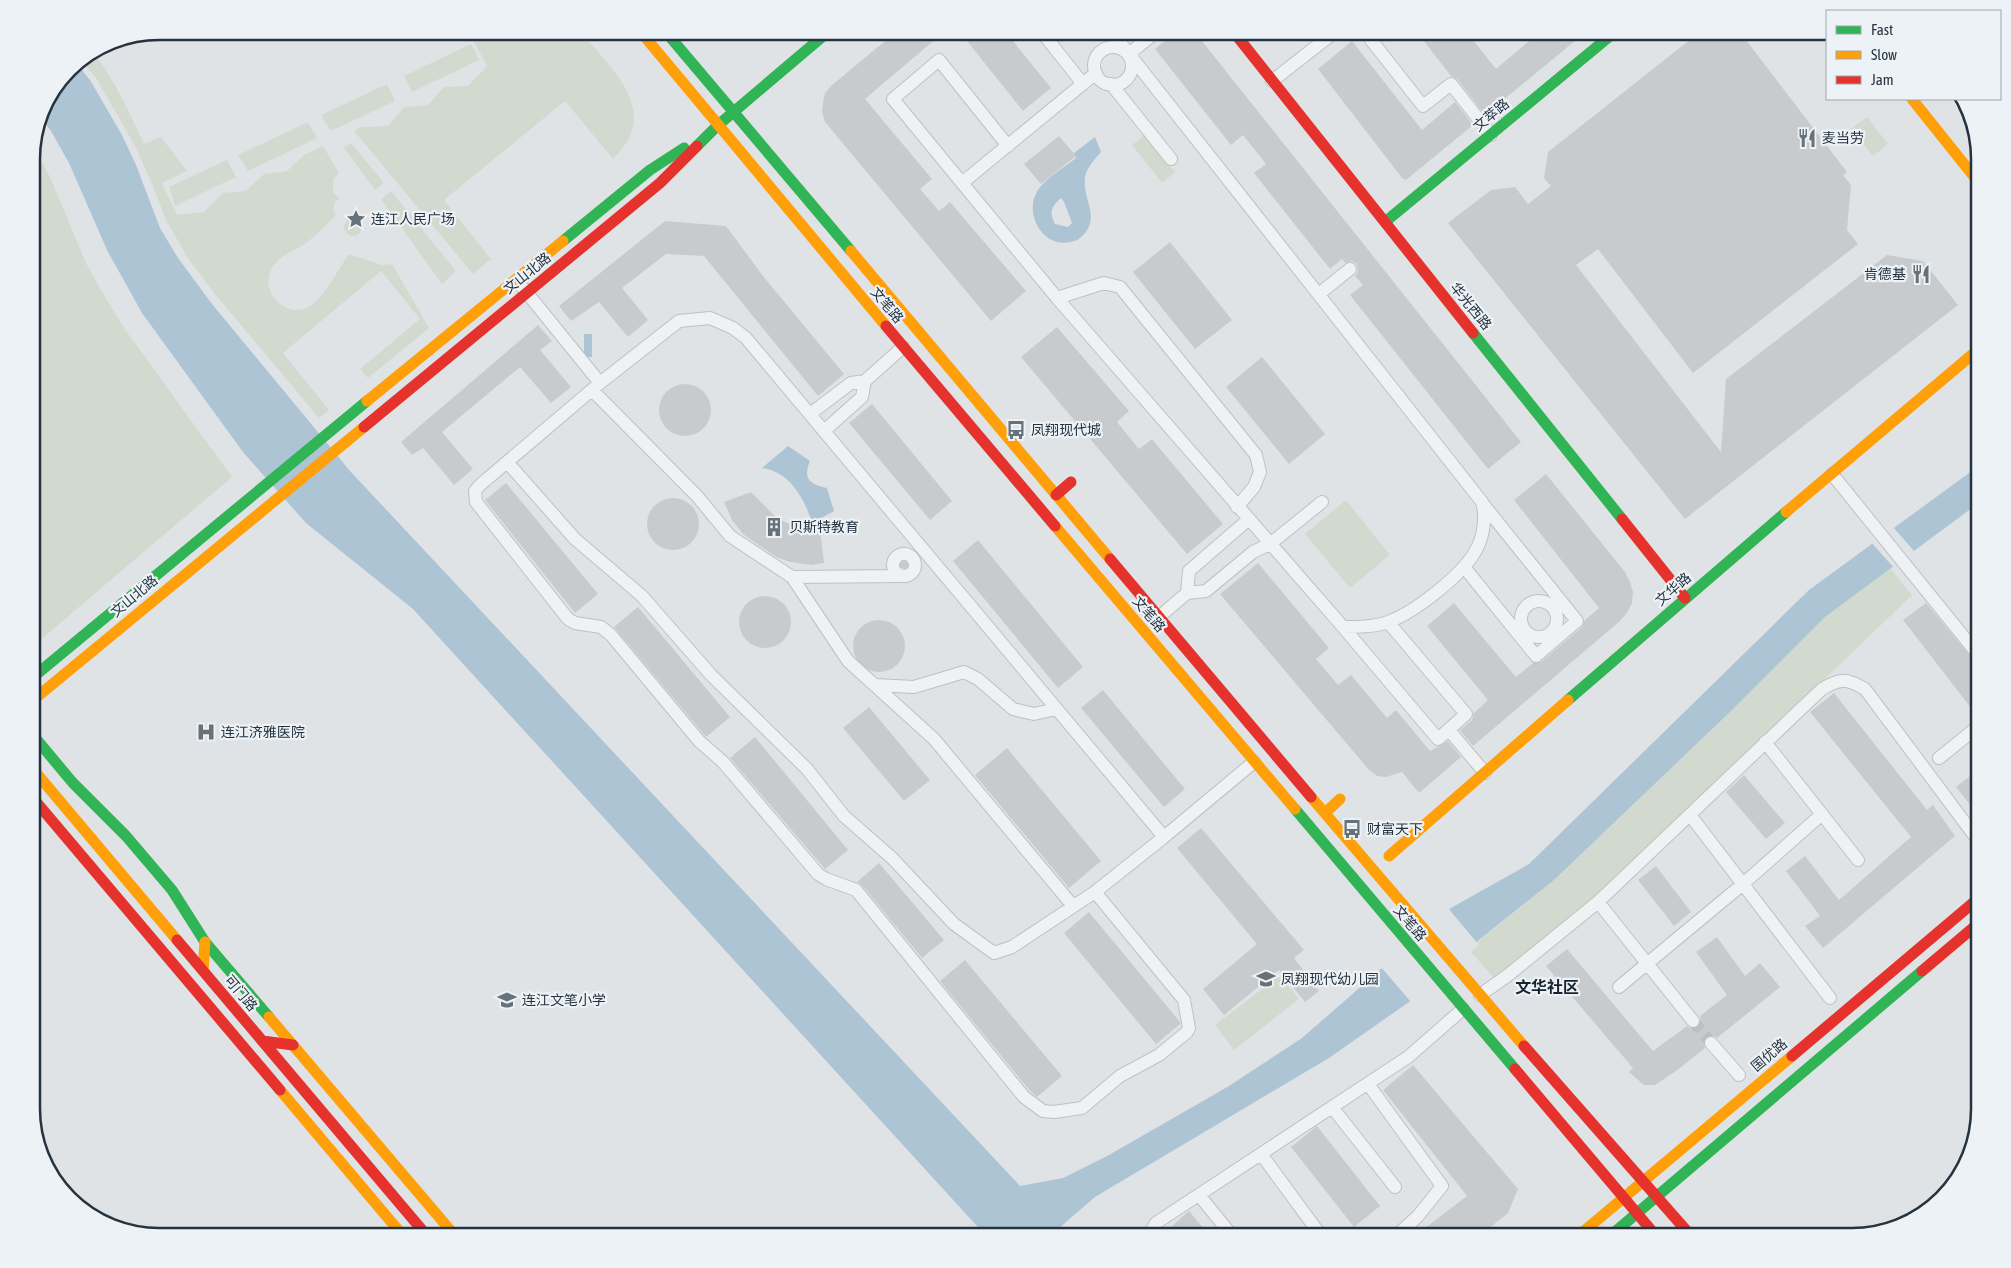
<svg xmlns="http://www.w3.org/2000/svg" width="2011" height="1268" viewBox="0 0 2011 1268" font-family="'Asap Condensed','Noto Sans SC',sans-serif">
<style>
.green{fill:#d2dad0}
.water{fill:#acc4d4;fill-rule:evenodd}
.pier{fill:#e0e3e5}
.building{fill:#c8cbce}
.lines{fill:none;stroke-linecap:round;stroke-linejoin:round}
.street-tunnel{stroke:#bbc0c4;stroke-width:12;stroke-dasharray:12 6;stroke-linecap:butt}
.street-casing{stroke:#bec1c3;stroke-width:14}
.street{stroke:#eff1f2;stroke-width:12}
.fast{stroke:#30b455;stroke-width:11}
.slow{stroke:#ff9f0a;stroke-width:11}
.jam{stroke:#e5322d;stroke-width:11}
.labels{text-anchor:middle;stroke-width:4.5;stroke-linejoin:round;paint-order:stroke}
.street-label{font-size:14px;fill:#253340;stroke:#edf2f6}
.poi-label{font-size:14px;fill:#253340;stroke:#edf2f6;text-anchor:start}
.quarter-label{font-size:16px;font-weight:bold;fill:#182331;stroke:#edf2f6}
.rim{fill:none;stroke:#253340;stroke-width:2.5}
</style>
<rect width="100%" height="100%" fill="#e0e3e5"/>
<path class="green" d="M468,31H580C612,70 663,111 613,159L565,101L444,200L491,259L473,274L354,131L361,127L388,126L404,107L428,105L444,87L468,86L487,66Z
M471,44L479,60L412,92L404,76Z
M93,52C115,80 129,112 144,144L161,137L187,171L162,183L177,215L204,212L223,193L246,191L264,174L287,171L304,155L323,146L339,173L333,180V192L340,199L335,202L333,209L336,215C328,223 320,232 311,239C300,249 283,253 274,265C257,287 282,318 307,308C322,301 339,268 349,254L382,265L392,264L429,328L368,378L360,369L420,319L381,271L283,353L329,410L319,418L214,293L187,257L166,220L152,184L135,146L96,78L81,60Z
M387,84L395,101L331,131L321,115Z
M1867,117L1888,144L1873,156L1851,129Z
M308,122L317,138L248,171L238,155Z
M1145,135L1175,172L1162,183L1132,145Z
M351,143L384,183L375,190L344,148Z
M33,146L50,177L86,263L102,292L124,328L232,477L32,647Z
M227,160L236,177L175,206L169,187Z
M391,191L456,271L442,284L381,199Z
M344 227a9 9 0 1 1 18 0a9 9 0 1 1-18 0Z
M1346,500L1390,555L1350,588L1305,534Z
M1890,568L1912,595L1596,899L1494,978L1471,952L1479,945L1477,942L1554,880L1730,712L1825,617Z
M1280,975L1299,999L1234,1050L1215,1025Z"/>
<path class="water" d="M76,63L90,80L122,135L136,165L160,228L178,258L212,304L350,471L1020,1186L1063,1178L1109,1155L1229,1086L1302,1038L1451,908L1529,864L1809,590L1980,465V502L1825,617L1730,712L1554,880L1480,939L1409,1002L1329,1058L1095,1197L1058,1229L1065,1237H987L413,609L306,523L243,452L142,313L107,250L69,163L51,131L40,116L41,110L69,68Z
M1095,137L1101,152C1095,159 1087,167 1085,177C1082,201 1103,218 1080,238C1077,241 1074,241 1070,242C1042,248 1023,212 1038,190C1045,179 1066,166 1076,158L1074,153ZM1061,198L1064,202L1072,223L1068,227L1055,224C1049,212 1051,207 1061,198Z
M584,334H592V357H584Z
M788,446L810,461C802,479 811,485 827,488L834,511L812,523C805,499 789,471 762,468Z"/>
<path class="pier" d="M1892,526L1915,552L1894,568L1871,542Z
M1448,908L1478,944L1411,1002L1380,966Z"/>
<path class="building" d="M897,31H945L865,99L932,179L920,189L939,211L950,202L1026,291L991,321L825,122L822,112L823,103L825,93L831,86Z
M959,31H1005L1051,88L1023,111Z
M1177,31H1194L1521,442L1488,469L1350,295L1363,285L1355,276L1358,271L1357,264L1352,261L1345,263L1342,259L1330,269L1254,173L1266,164L1243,135L1231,145L1155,49Z
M1416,31H1466L1496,69L1541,31H1587L1485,115L1457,79L1451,76Z
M1701,31H1739L1847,172L1843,175L1851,185L1847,230L1858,244L1693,373L1598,249L1576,265L1721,452L1726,379L1887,255L1923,261L1958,305L1685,519L1448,223L1491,190L1515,187L1528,204L1551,186L1544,178L1548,152Z
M1352,41L1422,130L1455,102L1473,125L1406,180L1402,178L1318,69Z
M1059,136L1076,156L1041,184L1024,164Z
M665,221L726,226L763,276L844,374L818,396L704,256L666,254L622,288L648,320L628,337L599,302L571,321L559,306Z
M1170,242L1232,320L1195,349L1133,272Z
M538,325L552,341L540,350L571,387L551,403L520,367L442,432L473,469L454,485L423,448L412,455L401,442Z
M1057,327L1129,411L1117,422L1139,449L1152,439L1223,524L1187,554L1021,357Z
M1262,357L1325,434L1289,464L1226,387Z
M659 410a26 26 0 1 1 52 0a26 26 0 1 1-52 0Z
M872,404L952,501L930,520L849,423Z
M1546,474L1625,572L1630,582L1633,592L1632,603L1627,613L1620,621L1473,746L1460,730L1472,720L1474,713L1488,700L1427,626L1454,603L1516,677L1533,663L1541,662L1582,627L1585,620L1599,608L1514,500Z
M506,483L598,594L575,613L485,500Z
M751,492L777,518L787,523L820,529L824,563L812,565L790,562L776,557L743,534L732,520L724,502Z
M647 524a26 26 0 1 1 52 0a26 26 0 1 1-52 0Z
M978,540L1083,667L1058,688L953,561Z
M903,556L911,559L913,564L910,571L903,568H896V561Z
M1258,563L1329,648L1316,659L1338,685L1351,675L1387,718L1396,710L1430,751L1448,741L1461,757L1419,793L1402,772L1386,777L1377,776L1369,770L1220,594Z
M739 622a26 26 0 1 1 52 0a26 26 0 1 1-52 0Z
M1926,603L1980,668V717H1978L1903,620Z
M638,607L730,717L706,737L614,627Z
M853 646a26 26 0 1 1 52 0a26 26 0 1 1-52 0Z
M1103,690L1185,789L1164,807L1081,708Z
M1834,693L1927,810L1933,805L1955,836L1823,948L1805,926L1820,916L1786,871L1805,856L1839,900L1911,837L1810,712Z
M869,707L930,780L904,801L843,728Z
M755,737L848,850L825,869L730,758Z
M1007,748L1101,861L1069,888L975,775Z
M1980,768V817L1956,787Z
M1744,775L1785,823L1766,839L1726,792Z
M1201,828L1304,950L1294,958L1319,991L1305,1002L1279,970L1224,1015L1203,989L1257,944L1177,848Z
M879,863L944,940L922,958L862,885L857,882Z
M1656,866L1691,912L1674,926L1638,880Z
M1089,912L1180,1022V1024L1156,1044L1064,933Z
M1717,937L1745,976L1760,963L1780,987L1717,1038L1713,1035L1706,1037L1703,1041L1705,1048L1676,1071L1655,1085H1644L1629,1072L1633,1068L1546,966L1567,949L1653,1051L1687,1026L1691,1029L1698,1028L1701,1023L1700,1016L1727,995L1696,952Z
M965,960L1062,1076L1037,1097L1030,1091L940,981Z
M1413,1065L1518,1189L1508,1213L1478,1237H1432L1425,1228L1467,1196L1383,1090Z
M1317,1126L1380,1206L1354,1227L1291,1147Z
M1189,1211L1211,1237H1163V1234Z"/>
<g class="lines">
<path class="street-tunnel" d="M1693,1021L1711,1043"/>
<g class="street-casing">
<path id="street" d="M1041,31L1083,84
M1364,31L1423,106L1451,84L1491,135
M1094 66a19 19 0 1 1 38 0a19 19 0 1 1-38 0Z
M1129,54L1157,31
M1096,73L962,183L1057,298L1343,627C1358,627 1374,627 1388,622C1415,612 1466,573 1478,546C1484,533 1486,516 1482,502L1111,31
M1272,81L1336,31
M1111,84L1171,159
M962,183L893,99L939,60L1008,146
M523,288L600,383
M1319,294L1350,269
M1057,298L1104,283L1120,287L1256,455L1260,472L1254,487L1237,507
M710,318L733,328L746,338L1164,837L1095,892L1184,1000L1189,1028L1187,1032L1159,1055L1120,1076L1082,1108L1054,1112L1043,1111L1024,1097L856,890L826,879L818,874L723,762L699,741L611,635L601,627L575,623L568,619L476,502L475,491L480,485L600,383L679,321Z
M592,390L697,496L730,536L792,577L848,661L934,739L1073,906
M810,414L851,383L865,381L903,347
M824,431L862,397L865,381
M507,462L575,539L642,596L711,675L807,769L844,816L892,858L954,924L994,953L1012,947L1095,892
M1832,474L1980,657
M893 565a11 11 0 1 1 22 0a11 11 0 1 1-22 0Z
M1464,567L1536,656L1577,621L1483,504
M792,577L903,576
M1187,593L1189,571L1249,519
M1521 619a18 18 0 1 1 36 0a18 18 0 1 1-36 0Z
M1159,617L1187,593L1206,591L1253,552L1270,544L1322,502
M1343,627L1438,739L1466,714L1388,622
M875,685L914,687L964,672L978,679L1013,709L1034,714L1056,709
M1449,730L1485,773
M1765,742L1858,860
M1939,758L1980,725
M1690,815L1830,998
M1164,837L1254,762
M1598,902L1693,1021
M1619,987L1743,884L1822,814
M1480,995L1507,976L1598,902L1822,689C1841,678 1846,678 1865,689L1980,843
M1711,1043L1739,1075
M1368,1084L1442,1186L1418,1216L1395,1237
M1332,1107L1395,1187
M1261,1154L1322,1237
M1199,1195L1233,1237
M1155,1237L1152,1230L1156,1223L1408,1057L1463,1009"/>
</g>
<use href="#street" class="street"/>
<path class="fast" d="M665,31L851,251
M697,146L717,126L829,31
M1385,222L1616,31
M563,241L650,170L684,148
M1473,333L1622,519
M32,678L367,401
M1568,700L1786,512
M32,734L73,783L126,836L172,890L205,942L269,1017
M1295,809L1515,1069
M1609,1237L1922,971"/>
<path class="slow" d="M640,31L886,326
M1912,99L1980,184
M851,251L1110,559
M367,401L563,241
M1786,512L1980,348
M1055,526L1295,809
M32,701L364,427
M32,768L177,940
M1311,797L1524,1046
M1325,813L1340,799
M1389,856L1568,700
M203,971L205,942
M269,1017L456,1237
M280,1090L404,1237
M1577,1237L1792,1056"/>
<path class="jam" d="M1233,31L1473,333
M886,326L1055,526
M364,427L660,183L697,146
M1056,495L1071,482
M1622,519L1685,598
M1110,559L1311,797
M32,797L280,1090
M177,940L428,1237
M1922,971L1980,922
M262,1041L293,1045
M1524,1046L1692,1237
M1792,1056L1980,897
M1515,1069L1657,1237"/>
</g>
<defs>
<g id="restaurant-bare" transform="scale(1.5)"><path d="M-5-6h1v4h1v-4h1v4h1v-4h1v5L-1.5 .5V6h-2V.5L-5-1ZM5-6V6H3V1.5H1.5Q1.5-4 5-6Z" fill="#66717a" stroke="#edf2f6" stroke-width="2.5" paint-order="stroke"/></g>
<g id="sight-bare" transform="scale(1.5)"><path d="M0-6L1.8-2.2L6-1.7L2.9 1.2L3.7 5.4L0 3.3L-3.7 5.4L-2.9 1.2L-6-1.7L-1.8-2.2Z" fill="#66717a" stroke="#edf2f6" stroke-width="2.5" paint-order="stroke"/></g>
<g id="bus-bare" transform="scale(1.5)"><path d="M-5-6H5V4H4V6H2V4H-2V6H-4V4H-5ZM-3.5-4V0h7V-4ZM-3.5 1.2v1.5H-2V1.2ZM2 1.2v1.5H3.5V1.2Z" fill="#66717a" stroke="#edf2f6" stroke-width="2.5" paint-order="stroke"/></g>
<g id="building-bare" transform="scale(1.5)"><path d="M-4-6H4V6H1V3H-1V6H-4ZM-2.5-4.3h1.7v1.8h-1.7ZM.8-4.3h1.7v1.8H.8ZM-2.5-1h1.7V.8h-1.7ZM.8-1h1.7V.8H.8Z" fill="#66717a" stroke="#edf2f6" stroke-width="2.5" paint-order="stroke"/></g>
<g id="hospital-bare" transform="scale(1.5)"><path d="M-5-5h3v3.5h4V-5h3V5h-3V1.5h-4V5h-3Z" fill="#66717a" stroke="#edf2f6" stroke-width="2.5" paint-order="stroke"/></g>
<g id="school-bare" transform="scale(1.5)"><path d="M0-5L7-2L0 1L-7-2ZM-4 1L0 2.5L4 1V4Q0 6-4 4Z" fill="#66717a" stroke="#edf2f6" stroke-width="2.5" paint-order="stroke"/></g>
</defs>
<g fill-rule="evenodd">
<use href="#restaurant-bare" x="1807" y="138"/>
<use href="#sight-bare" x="356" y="219"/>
<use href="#restaurant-bare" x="1921" y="274"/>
<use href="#bus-bare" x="1016" y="430"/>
<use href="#building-bare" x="774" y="527"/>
<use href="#hospital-bare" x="206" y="732"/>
<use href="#bus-bare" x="1352" y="829"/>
<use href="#school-bare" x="1266" y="979"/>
<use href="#school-bare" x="507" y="1000"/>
</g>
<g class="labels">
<g class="street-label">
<text transform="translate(1491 115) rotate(-40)" y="5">文萃路</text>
<text transform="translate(527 273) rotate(-39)" y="5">文山北路</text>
<text transform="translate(887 305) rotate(50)" y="5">文笔路</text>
<text transform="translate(1471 306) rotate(51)" y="5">华光西路</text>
<text transform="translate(1673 589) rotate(-41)" y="5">文华路</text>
<text transform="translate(134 596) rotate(-40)" y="5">文山北路</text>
<text transform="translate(1149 614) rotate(50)" y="5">文笔路</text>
<text transform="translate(1410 923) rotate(50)" y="5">文笔路</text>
<text transform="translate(241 993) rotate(50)" y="5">可门路</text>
<text transform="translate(1769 1055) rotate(-40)" y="5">国优路</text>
</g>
<g class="poi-label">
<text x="1822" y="143">麦当劳</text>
<text x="371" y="224">连江人民广场</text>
<text x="1906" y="279" text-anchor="end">肯德基</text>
<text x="1031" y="435">凤翔现代城</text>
<text x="789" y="532">贝斯特教育</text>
<text x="221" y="737">连江济雅医院</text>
<text x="1367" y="834">财富天下</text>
<text x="1281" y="984">凤翔现代幼儿园</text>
<text x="522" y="1005">连江文笔小学</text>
</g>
<g class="quarter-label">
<text x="1547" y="993">文华社区</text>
</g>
</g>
<path d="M0 0H2011V1268H0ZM159 40H1852A119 119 0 0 1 1971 159V1109A119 119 0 0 1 1852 1228H159A119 119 0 0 1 40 1109V159A119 119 0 0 1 159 40Z" fill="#edf2f6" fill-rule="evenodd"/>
<path class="rim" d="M159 40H1852A119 119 0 0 1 1971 159V1109A119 119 0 0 1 1852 1228H159A119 119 0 0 1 40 1109V159A119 119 0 0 1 159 40Z"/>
<rect x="1826" y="10" width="175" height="90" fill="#edf2f6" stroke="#9da6ad"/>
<rect x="1836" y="26" width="25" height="8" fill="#30b455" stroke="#9da6ad"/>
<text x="1871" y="35" font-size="15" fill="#253340">Fast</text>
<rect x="1836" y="51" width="25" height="8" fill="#ff9f0a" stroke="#9da6ad"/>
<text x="1871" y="60" font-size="15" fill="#253340">Slow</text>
<rect x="1836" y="76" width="25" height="8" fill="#e5322d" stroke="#9da6ad"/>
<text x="1871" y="85" font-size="15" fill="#253340">Jam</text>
</svg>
